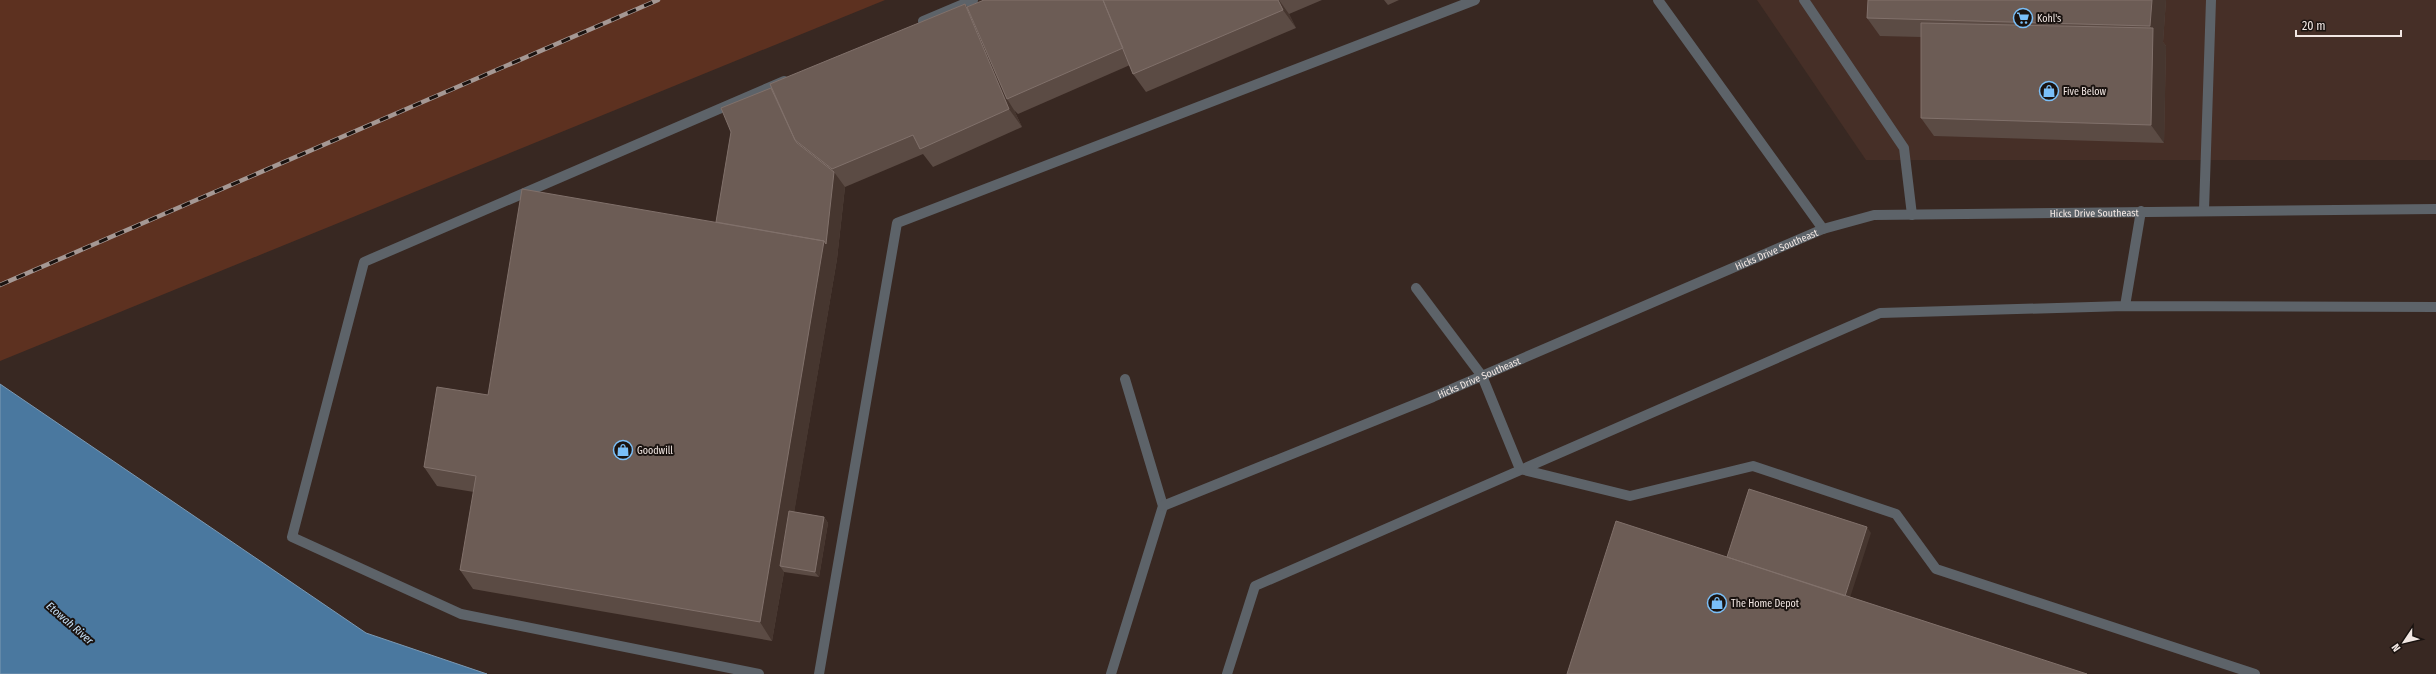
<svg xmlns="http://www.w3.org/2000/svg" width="2436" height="674" viewBox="0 0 2436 674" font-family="'Fira Sans Condensed',sans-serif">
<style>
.built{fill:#462f27}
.green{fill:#5d3120}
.water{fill:#4a789f;stroke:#7c99b3}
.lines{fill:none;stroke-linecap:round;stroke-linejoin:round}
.service{stroke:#5d6369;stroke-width:10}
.minor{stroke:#5d6369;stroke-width:10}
.rail-casing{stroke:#a59894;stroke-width:4.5}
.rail{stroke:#1a1310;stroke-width:3;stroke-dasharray:9;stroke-linecap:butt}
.wall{fill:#5b4b44}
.shaded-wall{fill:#46362f}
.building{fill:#6c5c55;stroke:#81716b}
.labels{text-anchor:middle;stroke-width:4;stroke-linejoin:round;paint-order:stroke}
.poi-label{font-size:10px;fill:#f2e7e3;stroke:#1a1310;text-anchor:start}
.street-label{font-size:10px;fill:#f2e7e3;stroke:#1a1310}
.water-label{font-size:11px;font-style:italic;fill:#c5e0f7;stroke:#1a1310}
</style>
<rect width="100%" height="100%" fill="#382822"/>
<path class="built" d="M1757,0H2436V160H1866Z"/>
<path class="green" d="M0,0H885L0,361Z"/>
<path class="water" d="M0,384L366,633L487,674H0Z"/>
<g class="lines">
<path class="service" d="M1658,0L1823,229
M1804,0L1904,148L1912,215
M923,21L973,0
M2204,210L2211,0
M1416,288L1482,376L1520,469L1630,496L1753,466L1896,514L1936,569L2255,674
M2125,306L2141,211
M759,674L461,614L292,537L364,262L784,81
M819,674L897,223L1475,0
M1111,674L1163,506L1125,379
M1227,674L1255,586L1880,313L2125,306L2436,307"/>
<path class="minor" id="s1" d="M1163,506L1433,397L1823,229L1874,215L2436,209"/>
<g class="rail-casing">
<path id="rail" d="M0,285L658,0"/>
</g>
<use href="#rail" class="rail"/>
</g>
<path class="wall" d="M984,0H1322L1289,14L1296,28L1146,92L1133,74L1130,65L1018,114L1014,110L1022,127L933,167L923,154L845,187L837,259L794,512L824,517L828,523L819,577L784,572L772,641L473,589L460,570L474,492L437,486L424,467L488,395L716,222L771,88L965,4L967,7Z
M1384,0H1399L1388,5Z
M1868,0H2166L2163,42L2166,46L2164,143L1934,136L1921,118V37L1880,36L1867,18Z"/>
<path class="shaded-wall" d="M1278,0H1279L1289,14L1296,28L1283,10Z
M2152,0H2166L2163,42L2166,46L2164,143L2151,125L2153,30L2150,26Z
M965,4L978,22L1007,99L1014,110L1022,127L1009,109Z
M834,172L845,187L837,259L826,244Z
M824,241L837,259L785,567L780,566L784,572L772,641L760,622Z
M824,517L828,523L819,577L815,572Z
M1867,527L1871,533L1846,610L1842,604Z"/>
<path class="building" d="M984,0H1103L1123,48L1007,99L967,7Z
M1103,0H1278L1283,10L1133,74Z
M1868,0H2152L2150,26L1867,18Z
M965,4L1009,109L920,149L913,135L832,169L795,140L770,84Z
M1921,23L2153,28L2151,125L1921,118Z
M771,88L795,140L797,143L834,172L826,244L824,241L716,222L731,132L721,108Z
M522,189L824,241L760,622L460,570L476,476L424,467L437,387L488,395Z
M1749,489L1867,527L1845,596L1727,557Z
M789,511L824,517L815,572L780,566Z
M1616,521L2087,674H1567Z"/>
<defs>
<g id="supermarket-ring" transform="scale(1)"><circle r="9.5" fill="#1a1310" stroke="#7abff8" stroke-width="1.5"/><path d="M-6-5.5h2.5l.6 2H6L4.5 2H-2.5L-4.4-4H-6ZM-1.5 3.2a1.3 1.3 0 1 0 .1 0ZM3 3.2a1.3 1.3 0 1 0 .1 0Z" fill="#7abff8"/></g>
<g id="shop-ring" transform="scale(1)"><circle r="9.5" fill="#1a1310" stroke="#7abff8" stroke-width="1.5"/><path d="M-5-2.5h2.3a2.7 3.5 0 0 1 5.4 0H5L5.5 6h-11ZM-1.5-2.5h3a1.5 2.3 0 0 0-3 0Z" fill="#7abff8"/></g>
</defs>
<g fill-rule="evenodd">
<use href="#supermarket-ring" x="2023" y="18"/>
<use href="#shop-ring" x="2049" y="91"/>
<use href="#shop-ring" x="623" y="450"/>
<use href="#shop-ring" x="1717" y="603"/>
</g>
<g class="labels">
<g class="poi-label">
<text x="2037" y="22">Kohl's</text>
<text x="2063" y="95">Five Below</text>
<text x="637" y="454">Goodwill</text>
<text x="1731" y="607">The Home Depot</text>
</g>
<g class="street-label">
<text dy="4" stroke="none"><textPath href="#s1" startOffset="989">Hicks Drive Southeast</textPath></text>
<text dy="4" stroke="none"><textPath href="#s1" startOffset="665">Hicks Drive Southeast</textPath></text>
<text dy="4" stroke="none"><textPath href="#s1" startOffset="341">Hicks Drive Southeast</textPath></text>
</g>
<g class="water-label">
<text transform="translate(70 623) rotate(41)" y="4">Etowah River</text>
</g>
</g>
<g transform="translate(2404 642) rotate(235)" stroke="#1a1310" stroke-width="3" paint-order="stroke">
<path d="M0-3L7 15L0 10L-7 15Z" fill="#f2e7e3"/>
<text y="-6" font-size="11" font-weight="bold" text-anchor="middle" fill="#f2e7e3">N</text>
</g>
<path d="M2296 30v6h105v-6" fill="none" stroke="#f2e7e3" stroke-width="2"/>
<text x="2302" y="30" font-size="12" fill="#f2e7e3" stroke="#1a1310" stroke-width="3" paint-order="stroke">20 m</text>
</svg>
